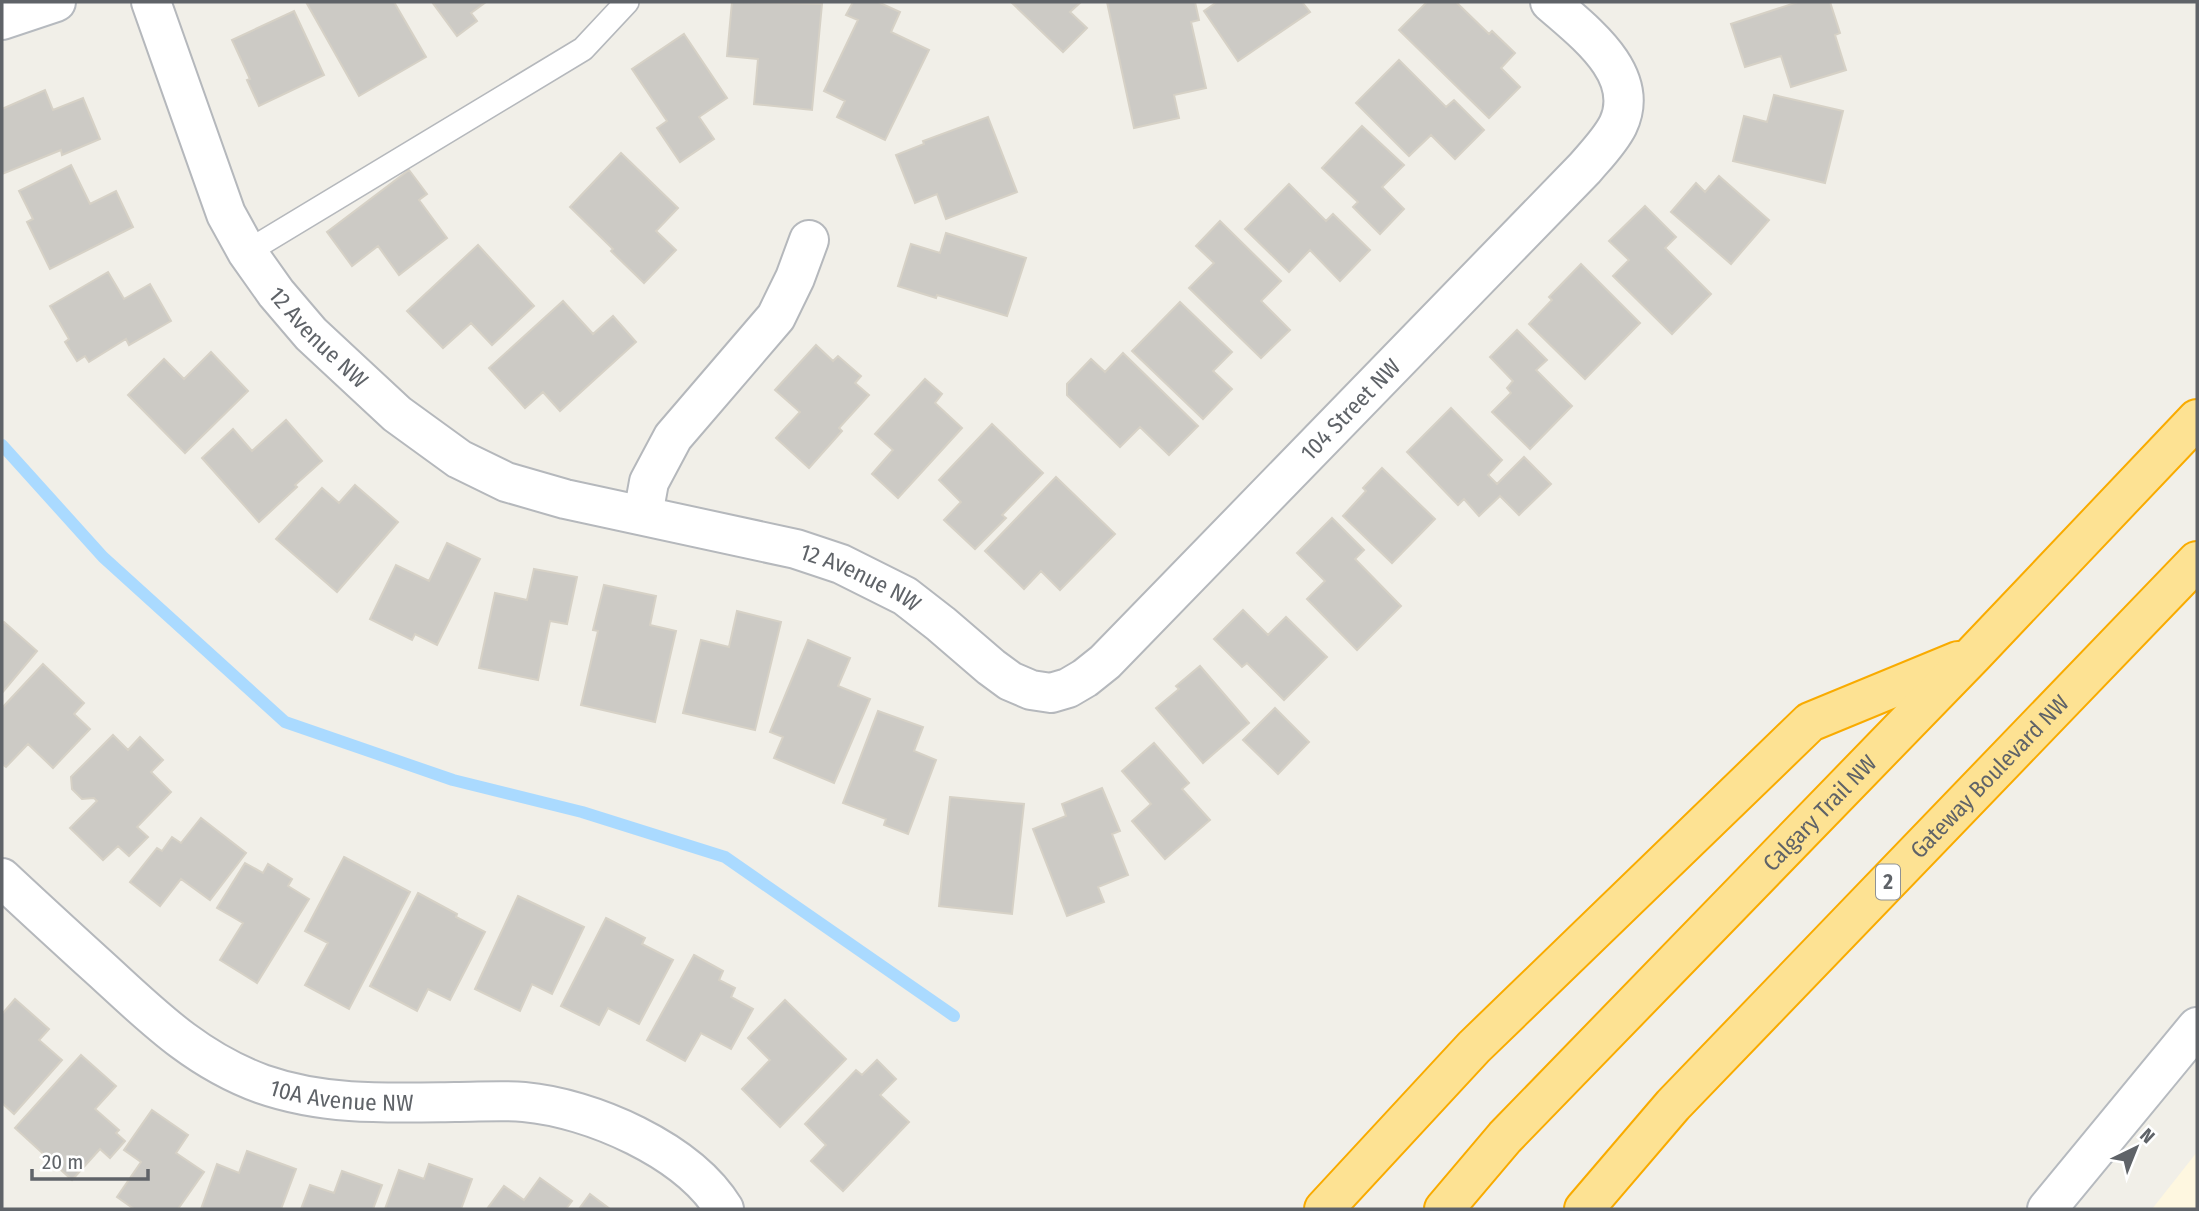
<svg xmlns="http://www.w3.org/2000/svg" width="2199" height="1211" viewBox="0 0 2199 1211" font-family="'Fira Sans Condensed',sans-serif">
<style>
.commercial{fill:#fef7e0}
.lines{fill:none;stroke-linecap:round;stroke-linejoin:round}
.stream{stroke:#aadaff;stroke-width:12}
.building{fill:#cccac5;stroke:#d6d1c6;stroke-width:2}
.lane-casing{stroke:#b5b8bc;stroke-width:26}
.street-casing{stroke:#b5b8bc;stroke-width:42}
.secondary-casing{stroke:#b6babf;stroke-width:42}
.highway-casing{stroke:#f9ab00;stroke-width:42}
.lane{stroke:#fff;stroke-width:23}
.street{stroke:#fff;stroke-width:38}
.secondary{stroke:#fff;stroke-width:38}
.highway{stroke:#fde293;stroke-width:38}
.labels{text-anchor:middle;stroke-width:6;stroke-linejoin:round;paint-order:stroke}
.shield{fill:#fff;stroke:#8f9295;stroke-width:2}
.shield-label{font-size:21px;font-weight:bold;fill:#5f6368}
.street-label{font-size:23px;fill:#5f6368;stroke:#fff}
</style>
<rect width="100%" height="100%" fill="#f1efe8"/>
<path class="commercial" d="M2197,1152V1209H2152Z"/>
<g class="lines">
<path class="stream" d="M2,445L103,557L285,722L453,780L582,812L725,857L954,1016"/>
</g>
<path class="building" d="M306,2H394L426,57L359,96Z
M432,2H486L471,13L477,21L457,36Z
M732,2L822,4L812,110L754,104L758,59L727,56Z
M853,2H878L900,12L891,32L929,50L885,140L837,117L845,101L824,91L858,20L846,15Z
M1011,2H1081L1070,12L1087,28L1063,52Z
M1107,2H1195L1199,20L1191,22L1206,88L1174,95L1179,118L1134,128Z
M1217,2H1302L1310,12L1238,61L1204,11Z
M1427,2H1456L1489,34L1492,31L1515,53L1501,68L1520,87L1489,118L1399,30Z
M1798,2H1830L1840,33L1835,35L1846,70L1791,87L1781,56L1745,67L1731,24Z
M294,11L324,75L259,106L247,80L250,79L232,40Z
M684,34L727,98L699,117L714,139L680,162L657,128L667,121L632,69Z
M1399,60L1446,107L1454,100L1484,130L1455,159L1431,135L1409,156L1356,103Z
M45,90L53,110L83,98L100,139L62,155L61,150L2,174V109Z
M1774,95L1843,111L1825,183L1733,161L1744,116L1767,122Z
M988,117L1017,192L946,219L937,194L915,203L896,155L924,144L923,141Z
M1362,126L1404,165L1382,187L1404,209L1380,234L1353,207L1358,202L1322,168Z
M621,153L678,208L656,231L676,250L644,283L611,251L613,249L570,207Z
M71,165L90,204L116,191L133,227L50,269L27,222L33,219L19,191Z
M409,170L427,194L419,200L447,238L399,275L378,246L352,266L327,232Z
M1719,176L1769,220L1731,264L1671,212L1696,183L1705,192Z
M1289,184L1326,221L1333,214L1370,250L1340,281L1310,250L1289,272L1245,229Z
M1645,206L1676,237L1665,248L1711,294L1672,334L1613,276L1629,260L1609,241Z
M1220,221L1281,281L1261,301L1290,330L1261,358L1189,288L1214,263L1196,246Z
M946,233L1026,258L1007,316L937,295L936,298L898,286L911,244L940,253Z
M478,245L534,306L492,345L471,323L443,348L407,311Z
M1581,264L1640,323L1585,379L1529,324L1552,300L1549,297Z
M108,272L124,299L150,284L171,321L129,345L126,339L89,362L85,356L77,361L65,342L69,339L50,306Z
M563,301L593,334L613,316L636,342L560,411L543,392L525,408L489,368Z
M1180,302L1232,352L1213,371L1232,389L1203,419L1132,351Z
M1517,330L1547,360L1536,370L1572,406L1530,449L1492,412L1511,393L1507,388L1513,381L1490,357Z
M816,345L833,361L838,356L861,376L855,383L869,395L839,428L842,431L809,468L776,438L800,412L775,390Z
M211,352L248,391L185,453L128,395L164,359L184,379Z
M1123,353L1198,426L1169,455L1140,427L1120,447L1067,395V384L1091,359L1105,372Z
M925,379L942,394L935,403L962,428L898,498L872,474L893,450L875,434Z
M1451,408L1502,460L1488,475L1497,484L1524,457L1551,484L1519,515L1500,496L1479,516L1464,499L1458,505L1407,452Z
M286,420L322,461L295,485L297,487L259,522L202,458L233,429L252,451Z
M992,424L1043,473L1002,515L1006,518L975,549L944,520L961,502L939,480Z
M1382,468L1435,519L1392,563L1343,516L1366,491L1363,488Z
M1056,477L1115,534L1060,590L1041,571L1024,589L985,551Z
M355,485L398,522L337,592L276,539L322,488L339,503Z
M1332,518L1364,550L1355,559L1401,606L1357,650L1307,599L1325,581L1297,553Z
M447,543L480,559L437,645L415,634L412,640L370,619L396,565L429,581Z
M534,569L577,577L567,624L550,621L538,680L479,668L495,593L527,600Z
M604,585L656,596L650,625L676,631L655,722L581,705L598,631L593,630Z
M1243,610L1268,635L1286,617L1327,657L1284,700L1247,663L1242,667L1214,639Z
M737,611L781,622L755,730L683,713L701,640L729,647Z
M4,622L37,651L2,693V624Z
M808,640L850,658L838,686L870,699L834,783L774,758L783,737L770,732Z
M43,664L84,703L74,714L90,729L53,768L28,744L6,767L2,764V708Z
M1200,666L1249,723L1203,763L1156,708L1179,689L1176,686Z
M1275,708L1309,742L1278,774L1243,740Z
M878,711L923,727L914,751L936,760L908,834L884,825L886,819L843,803Z
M113,735L128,750L140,737L163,760L151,772L171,792L137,827L148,837L129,856L118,846L103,860L70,828L97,801L94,798L82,799L72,789L71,777Z
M1154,743L1189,783L1182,789L1210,820L1165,859L1132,821L1151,804L1122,771Z
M1102,788L1120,831L1112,834L1128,875L1098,887L1104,902L1067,916L1033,829L1066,816L1062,804Z
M950,797L1024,804L1012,914L939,906Z
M201,818L246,853L210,900L181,879L160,906L130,882L157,848L162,851L172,837L181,843Z
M344,857L410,892L349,1009L305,985L328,943L305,931Z
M245,863L263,873L268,864L292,879L288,886L309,899L257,983L220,960L243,923L217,908Z
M418,893L457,914L456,917L485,932L450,1000L428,989L417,1011L370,986Z
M518,896L584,927L552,994L532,984L520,1011L475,989Z
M606,918L645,938L642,944L673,960L639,1024L608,1008L599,1025L561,1006Z
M694,955L723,971L719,980L735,988L731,997L753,1009L731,1049L701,1033L685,1061L647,1040Z
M15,999L49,1029L39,1040L62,1060L14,1114L2,1103V1014Z
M785,1000L846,1059L780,1127L742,1089L770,1060L748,1038Z
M81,1055L116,1086L95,1109L119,1130L116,1133L125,1141L110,1158L100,1149L72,1180L15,1128Z
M877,1060L896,1079L880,1095L909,1122L843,1191L811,1161L826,1145L805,1124L856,1070L862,1075Z
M152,1110L188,1135L176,1153L204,1172L178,1209H134L117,1197L141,1162L124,1150Z
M247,1151L296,1169L281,1209H201L217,1164L239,1173Z
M429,1164L472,1179L461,1209H385L399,1170L424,1179Z
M342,1171L382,1185L373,1209H301L310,1185L334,1193Z
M540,1178L572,1201L566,1209H487L504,1186L524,1200Z
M590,1194L610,1209H579Z"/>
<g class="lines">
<g class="lane-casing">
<path id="lane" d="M247,252L583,49L627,2"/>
</g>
<g class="street-casing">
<g id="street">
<path id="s1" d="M151,2L226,214L247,252L276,293L311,334L397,414L459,459L506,482L565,499L796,549L841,564L905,596L941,624L991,667L1010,681L1031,690L1051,693L1068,688L1085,678L1105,662L1585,168C1596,155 1610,141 1618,125C1642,74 1584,32 1550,2"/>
<path d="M643,515L649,482L673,437L776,317L795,278L809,240"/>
<path id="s2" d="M2,878C35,909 69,940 103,971C153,1017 196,1060 262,1084C325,1106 389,1103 455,1102C478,1102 502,1100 524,1102C591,1108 688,1150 724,1209"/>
</g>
</g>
<g class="secondary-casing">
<path id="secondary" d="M2,20L56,2
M2047,1209L2197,1027"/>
</g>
<g class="highway-casing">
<g id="highway">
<path d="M1324,1209L1474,1047L1810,722L1958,661"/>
<path id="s3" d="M1444,1209L1505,1137L1973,655L2197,419"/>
<path id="s4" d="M1584,1209L1673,1105L2197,561"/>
</g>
</g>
<use href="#lane" class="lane"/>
<use href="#street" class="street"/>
<use href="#secondary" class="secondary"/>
<use href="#highway" class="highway"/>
</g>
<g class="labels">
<rect class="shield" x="1876" y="864.5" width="24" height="35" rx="5"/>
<g class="shield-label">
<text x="1888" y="889">2</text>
</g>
<g class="street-label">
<text dy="8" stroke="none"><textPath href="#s1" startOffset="380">12 Avenue NW</textPath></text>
<text dy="8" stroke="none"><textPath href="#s1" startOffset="1629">104 Street NW</textPath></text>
<text dy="8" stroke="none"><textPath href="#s1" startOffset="987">12 Avenue NW</textPath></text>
<text dy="8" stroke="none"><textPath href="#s4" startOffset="593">Gateway Boulevard NW</textPath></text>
<text dy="8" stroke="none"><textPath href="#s3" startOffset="546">Calgary Trail NW</textPath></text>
<text dy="8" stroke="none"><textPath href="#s2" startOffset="415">10A Avenue NW</textPath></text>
</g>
</g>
<rect width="2199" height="1211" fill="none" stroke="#5f6368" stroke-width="7"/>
<g transform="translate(2136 1148) rotate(43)" stroke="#ffffff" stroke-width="5" paint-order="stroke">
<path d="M0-5L12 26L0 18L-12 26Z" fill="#5f6368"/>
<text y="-10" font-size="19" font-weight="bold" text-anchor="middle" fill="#5f6368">N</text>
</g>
<path d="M32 1169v10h116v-10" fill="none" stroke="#5f6368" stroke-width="3.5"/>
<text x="42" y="1169" font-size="21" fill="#5f6368" stroke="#ffffff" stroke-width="5" paint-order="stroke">20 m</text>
</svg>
